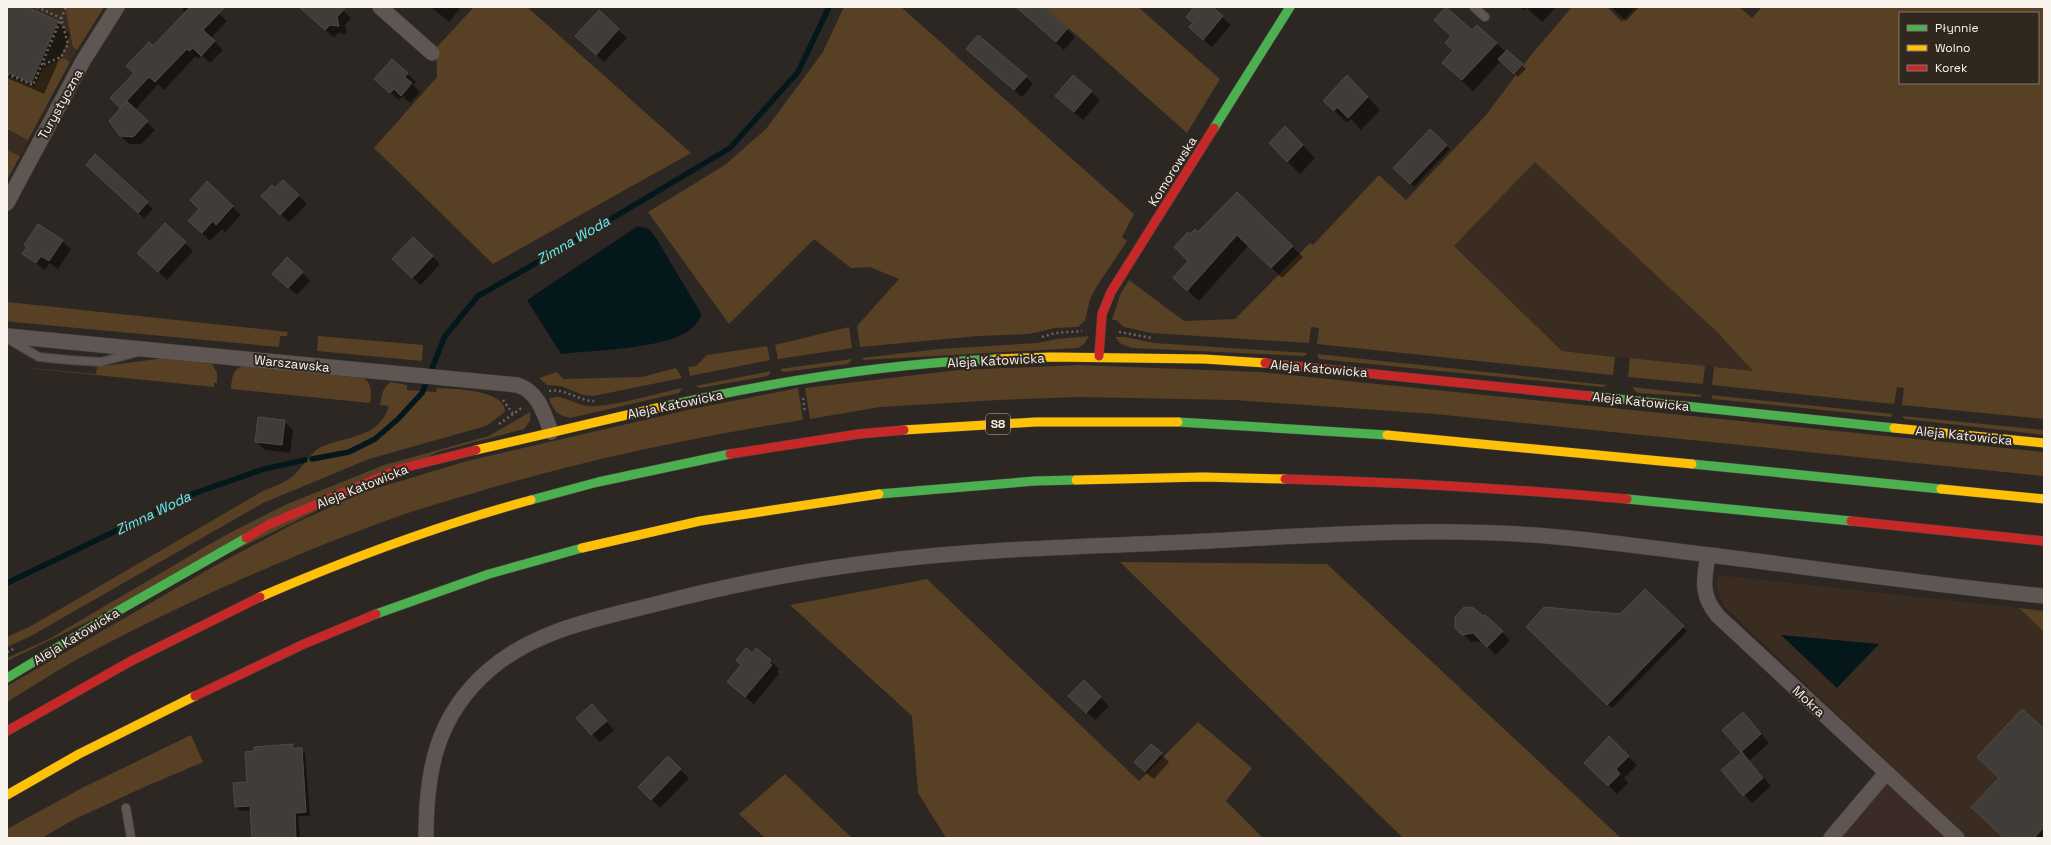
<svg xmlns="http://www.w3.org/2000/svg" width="2051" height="845" viewBox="0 0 2051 845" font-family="'Space Grotesk',sans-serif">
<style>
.built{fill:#382d20}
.industrial{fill:#3a2c21}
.medical{fill:#3c2a28}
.green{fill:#584024;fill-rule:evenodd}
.water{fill:#04181b}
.shadow{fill:#0007}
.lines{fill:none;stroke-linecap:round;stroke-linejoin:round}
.stream{stroke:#04181b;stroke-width:5.5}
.building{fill:#403c38;stroke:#4f4b47}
.lane-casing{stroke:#484440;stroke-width:10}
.street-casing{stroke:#484440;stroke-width:16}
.fast-casing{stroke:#484440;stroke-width:10}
.slow-casing{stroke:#484440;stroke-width:10}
.jam-casing{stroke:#484440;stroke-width:10}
.path{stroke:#6c6463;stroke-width:2.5;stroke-dasharray:2 3;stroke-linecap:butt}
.lane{stroke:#5f5553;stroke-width:8}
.street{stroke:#5f5553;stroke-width:15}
.fast{stroke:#4caf50;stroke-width:9}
.slow{stroke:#ffc107;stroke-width:9}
.jam{stroke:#c62828;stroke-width:9}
.labels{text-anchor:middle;stroke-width:4;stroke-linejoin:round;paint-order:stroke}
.shield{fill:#30271f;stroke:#bdb6af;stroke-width:1}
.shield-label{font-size:12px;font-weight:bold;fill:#f9f3ed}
.street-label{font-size:13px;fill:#f9f3ed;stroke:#30271f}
.water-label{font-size:14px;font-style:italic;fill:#63f0fc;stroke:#30271f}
</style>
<rect width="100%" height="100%" fill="#2c2723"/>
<path class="built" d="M7,7H104L70,62L7,180Z"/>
<path class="industrial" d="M1535,162L1717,332L1753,371L1563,351L1454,246Z
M1718,575L2019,608L2044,632V838H1967L1725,607L1717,590Z"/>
<path class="medical" d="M1888,780L1951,838H1838Z"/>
<path class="green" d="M68,7H104L77,50L73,47L66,12Z
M474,7H527L691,153L493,264L374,148L437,77L436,48Z
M844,7H901L1134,214L1122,237L1127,241L1097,286L1090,299L1085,321L1078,327L1055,328L1029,334L978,336L860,347L857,326L899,279L870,267L851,268L814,239L729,324L648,212L725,165L766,129L823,52Z
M1045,7H1138L1220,79L1187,133Z
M1572,7H1607L1622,22L1635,7H1739L1752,18L1762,7H2044V419L1902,405L1904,388L1897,387L1894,404L1712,385L1714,367L1753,371L1717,332L1535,162L1454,246L1562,351L1615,357L1613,375L1317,344L1319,328L1311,327L1309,343L1152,333L1124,327L1116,320H1112L1120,295L1129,280L1184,321L1235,319L1310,243L1313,245L1379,175L1406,200L1486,115L1531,55ZM1900,13H2038V83H1900Z
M64,58L70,62L28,140L7,129V76L34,87L44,67Z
M7,150L20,156L7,180Z
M7,302L288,332L287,336H280L279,347L13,322L7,321Z
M849,327L852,348L778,359L775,345Z
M318,336L423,345L422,361L317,351Z
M1089,336L1084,344L1078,348L864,360L861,358L940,349L1038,343L1057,339Z
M1115,337H1125L1154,343L1307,353L1305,356L1132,348L1121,344Z
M767,346L770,360L690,376L688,367L696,366L707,355Z
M1317,354L1607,385L1603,387L1319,359Z
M164,358L212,364L217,373V383H214V387L7,366L96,374L97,367Z
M1630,358L1705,366L1703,384L1628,377Z
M852,359L848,364L783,372L780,369Z
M1079,365L1259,372L2044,452V476L1435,414L1234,400L1080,397L999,400L880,407L810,419L805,388L959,370Z
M244,366L363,378C373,384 371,393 370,403L231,389C232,379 232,368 244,366Z
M676,368L682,378L593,396L583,395L561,386L547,385L539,378L557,372L563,379L642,377Z
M771,371L768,376L700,388L695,386Z
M391,382L407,385V390L436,392L437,388C452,389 506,389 505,412L486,426L369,459L263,503L31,636L7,647V637L31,626L263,491C272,487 285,483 293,476C302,468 311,452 321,447C346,436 380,438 389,406L380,405C382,395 382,388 391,382Z
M1632,387L1702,395L1700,397L1637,393Z
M682,388L679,393L570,418C558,416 553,410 549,399C560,392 575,405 587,406C611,408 657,393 682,388Z
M798,388L803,420C698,436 596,458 494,487C451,500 406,512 364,529C266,566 169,610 76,660C53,673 30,688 7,702V686L211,568L293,524L364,492L467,461L692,409Z
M1711,395L1893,414L1891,417L1713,399Z
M530,412V421L524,429L438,452L7,661V658L49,639L222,537L285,505L384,465L489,436Z
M1902,416L2044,430V435L1905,419Z
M1120,562L1327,564L1621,838H1403Z
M927,579L1139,781L1198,722L1252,768L1226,801L1263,838H946L918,793L912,716L790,605Z
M2019,608L2044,611V632Z
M191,735L203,762L142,788L73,820L42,838H7V829L82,788Z
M785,774L852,838H765L739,814Z"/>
<path class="water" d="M638,226L649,229L656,238L702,315C698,320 695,327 690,330C664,349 595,350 561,354L527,300Z
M1781,635L1879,644L1837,688Z"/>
<path class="shadow" d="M7,7H24L58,22L70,35L44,94L7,78Z
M185,7H212L227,21L211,38L223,50L210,63L202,55L198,59L196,56L164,90L158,84L135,110L155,130L141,144H129L120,135L122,109L111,98L135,73L153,48L186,13L182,10Z
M301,7H339L351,18L345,25L347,34L338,33L334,38Z
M431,7H461L449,22Z
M1017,7H1043L1075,37L1064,50Z
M1196,7H1211L1231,25L1212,47L1199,36L1194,24Z
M1520,7H1556L1542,22L1527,8L1524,11Z
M1611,7H1639L1626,21Z
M1447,8L1472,31L1496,43L1526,69L1518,77L1501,61L1473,91L1443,63L1454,51L1452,37L1435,20Z
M618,30L627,38L604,62L585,44Z
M967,49L1026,77L1033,84L1022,97Z
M393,60L416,82L413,85L420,92L410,103L403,96L399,100L384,87Z
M1073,76L1100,100L1083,120L1064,104Z
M1347,76L1380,110L1361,130L1351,119L1347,123L1324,101Z
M1430,130L1450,149L1414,187L1394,168Z
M1298,140L1315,158L1300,174L1287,161Z
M95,155L153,209L144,218L93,170Z
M283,182L307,204L289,222L263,196L275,190Z
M207,183L241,215L225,232L222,229L210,241L198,229Z
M1237,194L1303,257L1282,278L1249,245L1199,301L1185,288L1189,261L1190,236L1199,233Z
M62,241L71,249L58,269L49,263L45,270L23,253Z
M185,243L193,251L167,280L147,261Z
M432,256L440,264L421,285L402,268Z
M302,272L310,281L297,295L282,282Z
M284,421L293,430L290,453L265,450L256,441Z
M1645,590L1687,631L1612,708L1527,627L1620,615Z
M1485,616L1510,640L1496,655L1482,641L1471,642L1456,627Z
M756,649L779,669L777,672L779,674L754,704L737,690L752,654Z
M1084,681L1109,706L1095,720L1069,696Z
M592,705L614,730L600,742L592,734Z
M1751,722L1769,743L1749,761L1771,786L1752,803L1722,771L1743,752L1724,730Z
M2044,731V835L2041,838H2006Z
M1609,738L1637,765L1624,778L1628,783L1617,794L1594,771Z
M293,745L305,753L310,816H298L300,838H253L251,810L240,811L236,807L248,783Z
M1161,754L1169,762L1154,779L1143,771Z
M668,758L689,778L660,808L639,787Z"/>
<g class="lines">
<path class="stream" d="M312,459L349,452L375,439L398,419L422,393L445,336L478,296L559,250L730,148L798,72L829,7
M7,583L195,493L264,469L305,460"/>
</g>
<path class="building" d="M7,7H27L58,21L31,83L7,72Z
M190,7H225L203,30L215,41L201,56L193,48L189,51L187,49L155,82L149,77L120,108L110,98L134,73L126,66L149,42L153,46Z
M299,7H346L337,17L339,26L330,25L325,30Z
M1016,7H1044L1068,28L1056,42Z
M1194,7H1212L1223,16L1203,40L1189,27L1193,23L1186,17Z
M1446,7L1472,30L1477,25L1497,43L1462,80L1442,63L1453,50L1445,43L1451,36L1434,20Z
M599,10L619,29L596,55L575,36Z
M978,35L1027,76L1014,90L966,49Z
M1507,50L1523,64L1514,74L1498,59Z
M392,59L408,73L405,77L412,83L401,96L394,89L390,93L374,79Z
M1073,75L1092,91L1074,112L1055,96Z
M1347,75L1368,97L1348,118L1337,107L1334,111L1323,101Z
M127,101L148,121L133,137L120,136L109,121Z
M1285,126L1303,145L1287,162L1269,143Z
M1430,129L1447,145L1410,184L1393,168Z
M95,154L148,202L138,213L86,165Z
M283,180L299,195L280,215L261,196L272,185L275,188Z
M207,181L233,206L216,225L213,221L202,233L188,221L199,209L190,200Z
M1237,192L1293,246L1271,268L1237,235L1187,291L1173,278L1188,261L1174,247L1188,232L1190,234L1195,229L1198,232Z
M165,223L186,242L158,272L137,253Z
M38,224L63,240L49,261L41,256L36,263L22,254L27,247L24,245Z
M413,237L433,256L412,278L392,259Z
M287,257L303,272L288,288L272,274Z
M258,417L285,420L282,445L255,442Z
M1645,589L1684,626L1607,705L1526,627L1544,607L1620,614Z
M1464,607L1474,608L1483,616L1485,615L1503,631L1487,647L1473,633L1462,635L1455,628V617Z
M746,648L752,653L756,648L771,660L769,663L772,665L745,697L727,682L741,665L736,660Z
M1084,680L1101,697L1086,713L1068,696Z
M592,704L607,721L591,735L576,718Z
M2022,709L2044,729V827L2034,838H2004L1971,807L1999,778L1977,757Z
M1743,712L1761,734L1741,752L1722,730Z
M1609,736L1629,756L1616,769L1620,774L1608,786L1584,763Z
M293,744V748H302L306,812L295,813L296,838H252L250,806L235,807L233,783L247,782L245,752L254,751V747Z
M1151,744L1162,753L1145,772L1134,762Z
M1742,752L1763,778L1743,796L1721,770Z
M668,756L681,769L651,800L638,787Z"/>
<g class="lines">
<g class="lane-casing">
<path id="lane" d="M1474,7L1485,17
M8,339L39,357L69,360L101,362L138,352
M126,808L131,838"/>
</g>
<g class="street-casing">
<path id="street" d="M380,7L432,53
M7,203L83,61L117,7
M7,336L517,385C538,391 544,413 551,432
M1708,555C1704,580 1700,595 1718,616L1957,838
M426,838C426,771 436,716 489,670C534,631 595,619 652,605C718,588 784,574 852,565C963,549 1076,547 1188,542C1303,536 1418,527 1533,535C1592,539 1651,548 1710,555C1821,569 1932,585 2044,596
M1831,838L1886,773"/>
</g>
<g class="fast-casing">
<path id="fast" d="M1214,128L1290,7
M1589,396L1894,428
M661,407C771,382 883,364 996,359
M1178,422L1387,435
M1692,464L1941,489
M879,494L1035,481L1076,480
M1627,499L1851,521
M531,500L598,482L730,454
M376,614L489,574L582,548
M7,678L116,612L246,538"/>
</g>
<g class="slow-casing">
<path id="slow" d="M996,359L1052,357L1204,359L1265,363
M1894,428L2044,443
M904,430L1035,422H1178
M1387,435L1692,464
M476,450L661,407
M1076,480L1203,477L1285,479
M1941,489L2044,499
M582,548L700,521L879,494
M260,597C348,559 439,525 531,500
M7,795L79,754L195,696"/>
</g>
<g class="jam-casing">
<path id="jam" d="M1099,356L1102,314L1111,292L1214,128
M1265,363L1589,396
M730,454L859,434L904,430
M1285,479C1399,482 1513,489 1627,499
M1851,521L2044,541
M246,538L270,524L399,469L476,450
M195,696L304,644L376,614
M7,731L131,661L260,597"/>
</g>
<path class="path" d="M37,7L61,18L68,44L61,57L42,65
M7,74L33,85L66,7
M1119,332L1152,338
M1042,337L1055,333L1082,331
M549,391C565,388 579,401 594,401
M803,398L805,413
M503,400L513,414
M499,424L523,407
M7,652L16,648"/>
<use href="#lane" class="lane"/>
<use href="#street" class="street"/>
<use href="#fast" class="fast"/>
<use href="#slow" class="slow"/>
<use href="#jam" class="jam"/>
</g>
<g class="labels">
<rect class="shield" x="986" y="414" width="24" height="20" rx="3"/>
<g class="shield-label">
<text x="998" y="428">S8</text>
</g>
<g class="street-label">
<text transform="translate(60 104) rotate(-61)" y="5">Turystyczna</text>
<text transform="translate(1172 171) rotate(-58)" y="5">Komorowska</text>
<text transform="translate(996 360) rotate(-3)" y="5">Aleja Katowicka</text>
<text transform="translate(292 363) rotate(6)" y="5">Warszawska</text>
<text transform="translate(1319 368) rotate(5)" y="5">Aleja Katowicka</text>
<text transform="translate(1641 401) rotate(6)" y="5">Aleja Katowicka</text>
<text transform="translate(675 404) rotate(-12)" y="5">Aleja Katowicka</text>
<text transform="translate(1964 435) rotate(6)" y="5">Aleja Katowicka</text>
<text transform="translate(362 486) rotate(-22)" y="5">Aleja Katowicka</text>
<text transform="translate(76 636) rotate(-31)" y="5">Aleja Katowicka</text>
<text transform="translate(1809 701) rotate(43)" y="5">Mokra</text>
</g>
<g class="water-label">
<text transform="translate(573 240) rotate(-30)" y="5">Zimna Woda</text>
<text transform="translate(153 513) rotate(-26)" y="5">Zimna Woda</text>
</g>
</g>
<rect width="2051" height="845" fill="none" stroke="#f9f3ed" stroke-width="16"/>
<rect x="1899" y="12" width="140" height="72" fill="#30271f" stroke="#807971"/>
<rect x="1907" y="25" width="20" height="6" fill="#4caf50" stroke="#807971"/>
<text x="1935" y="32" font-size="12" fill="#f9f3ed">Płynnie</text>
<rect x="1907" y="45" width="20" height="6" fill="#ffc107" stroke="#807971"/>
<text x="1935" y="52" font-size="12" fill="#f9f3ed">Wolno</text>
<rect x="1907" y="65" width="20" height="6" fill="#c62828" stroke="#807971"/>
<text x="1935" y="72" font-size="12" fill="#f9f3ed">Korek</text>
</svg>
